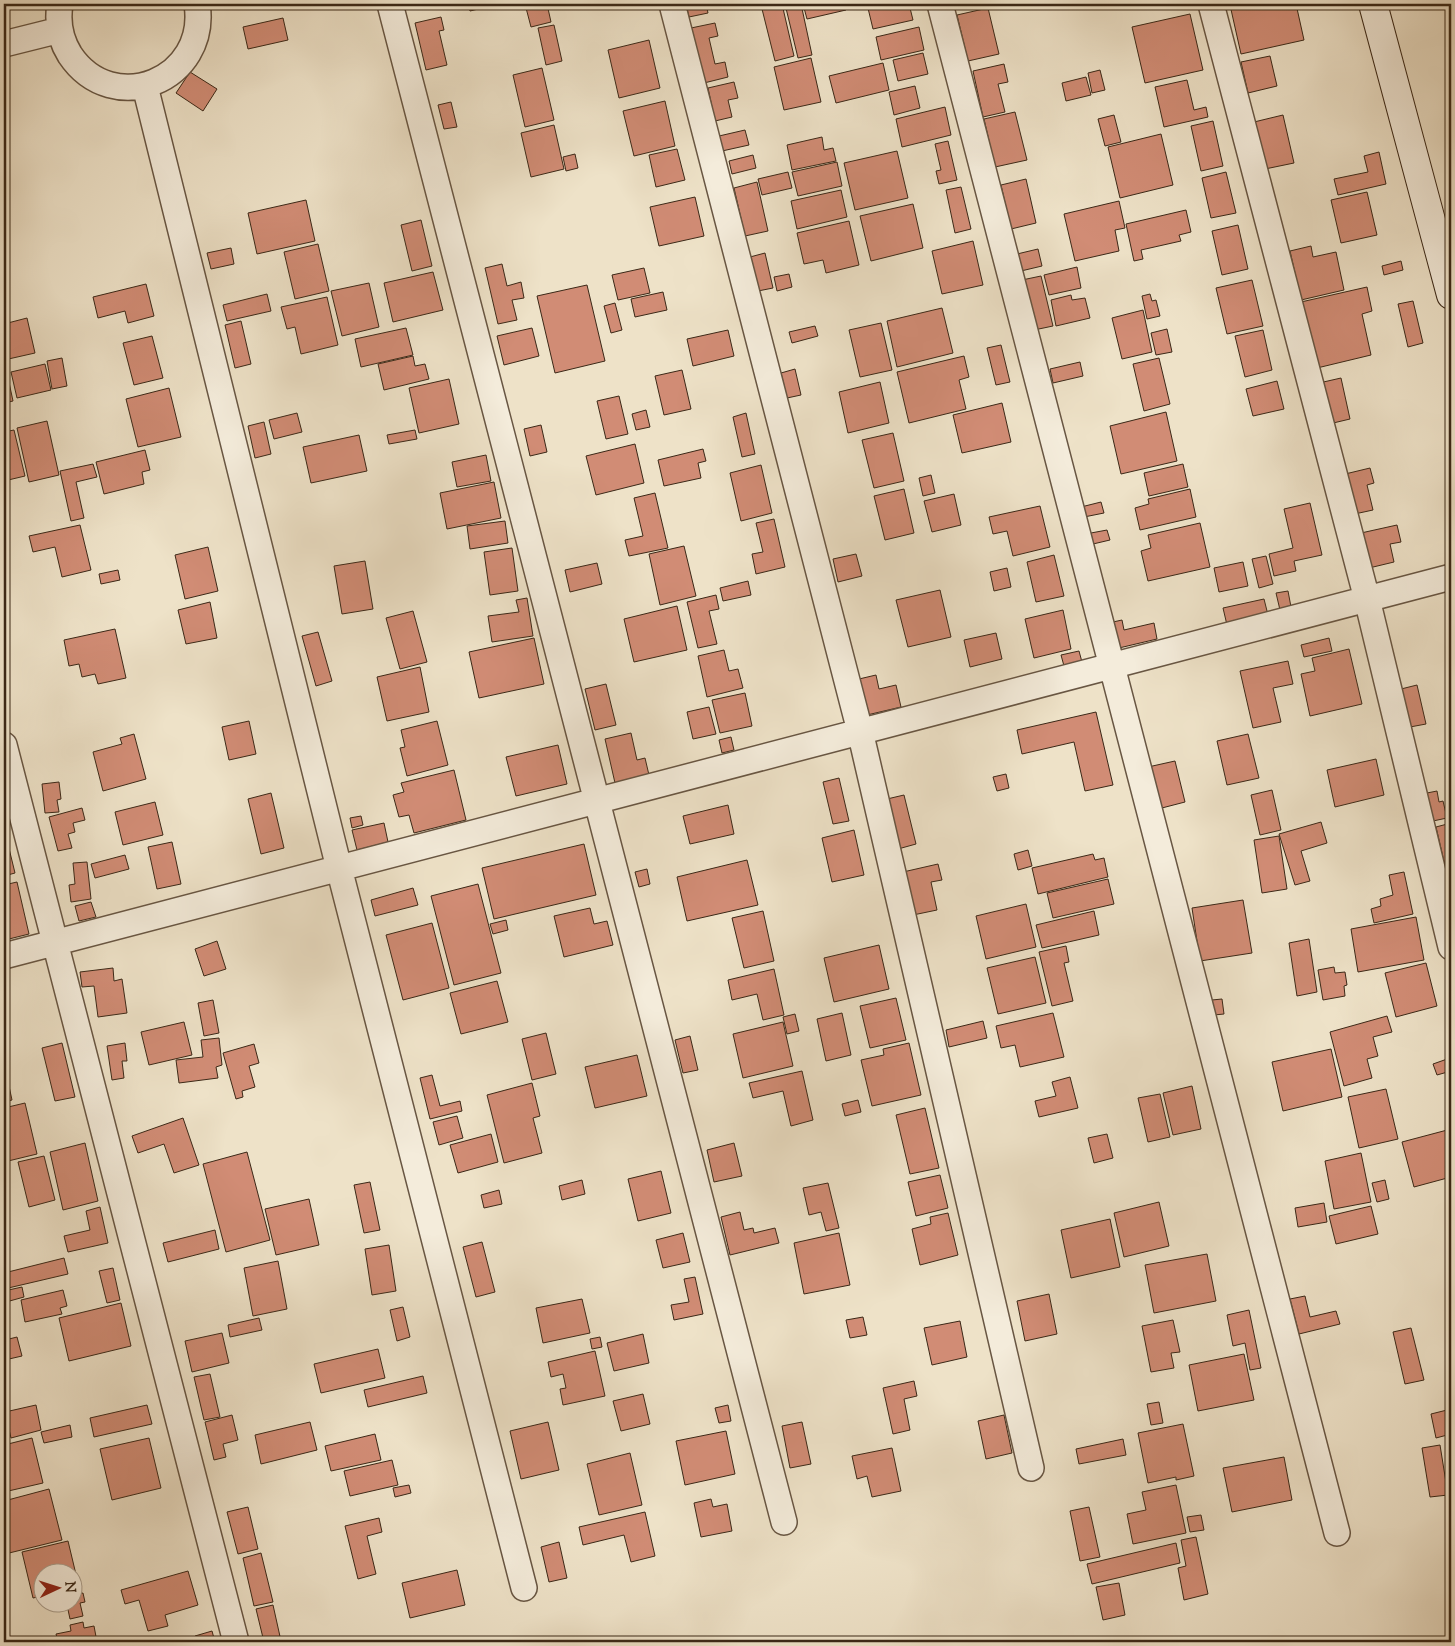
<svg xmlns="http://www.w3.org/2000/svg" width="1455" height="1646" viewBox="0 0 1455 1646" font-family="'Sorts Mill Goudy',serif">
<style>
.building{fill:#d18c75;stroke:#3b2817}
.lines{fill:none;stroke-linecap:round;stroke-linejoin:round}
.street-casing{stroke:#685643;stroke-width:28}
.secondary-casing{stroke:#3b2817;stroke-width:30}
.street{stroke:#f4ecdb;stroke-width:25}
.secondary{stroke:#f4ecdb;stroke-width:28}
</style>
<rect width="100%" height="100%" fill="#eee2c8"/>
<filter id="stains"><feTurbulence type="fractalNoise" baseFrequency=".004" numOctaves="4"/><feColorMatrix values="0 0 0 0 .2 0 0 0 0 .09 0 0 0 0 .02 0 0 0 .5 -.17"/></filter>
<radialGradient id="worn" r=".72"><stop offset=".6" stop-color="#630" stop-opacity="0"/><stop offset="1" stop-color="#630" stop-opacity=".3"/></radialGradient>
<path class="building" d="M468,4H499L470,11Z
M525,4H547L551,22L531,27Z
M686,4H706L708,13L689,17Z
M782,4L794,56L775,61L762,9Z
M785,4H801L812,55L798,58Z
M803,4H845L846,10L807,19Z
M867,4H909L913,20L873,29Z
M1164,4H1181L1182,5L1165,9Z
M1238,4H1296L1304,40L1241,54L1230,5Z
M988,8L999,54L968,61L957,15Z
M1190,14L1203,70L1145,83L1132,27Z
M441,17L444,30L439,31L447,65L426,70L415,23Z
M283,18L288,40L248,49L243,27Z
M715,23L718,36L709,38L715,64L725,62L728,77L704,83L691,28Z
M554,25L562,61L546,65L538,28Z
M919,27L924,50L881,60L876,37Z
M649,40L660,88L619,98L608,50Z
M923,53L928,74L898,81L893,60Z
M1270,56L1277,86L1248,93L1241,62Z
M811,58L821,102L784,110L774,67Z
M883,63L889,90L836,103L829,76Z
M1004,64L1008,82L998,84L1005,112L983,117L973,71Z
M542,68L554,120L525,127L513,75Z
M1100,70L1105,90L1092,93L1088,73Z
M190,72L217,89L203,111L176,93Z
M1086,77L1091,95L1066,101L1062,83Z
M1187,80L1194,110L1206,107L1208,117L1164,127L1155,87Z
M734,82L738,98L728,100L732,117L715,121L708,88Z
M915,86L920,108L894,115L889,92Z
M665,101L675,146L634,156L623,111Z
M451,102L457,127L444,129L438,105Z
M945,107L951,135L902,147L896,119Z
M1015,112L1027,160L995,167L984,119Z
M1114,115L1121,142L1105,146L1098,119Z
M1283,115L1294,163L1265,169L1254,122Z
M1213,121L1223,166L1201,171L1191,126Z
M554,125L564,169L531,177L521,133Z
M745,130L749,145L722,151L719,136Z
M1161,134L1173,185L1120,198L1108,147Z
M822,137L824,150L833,148L836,161L792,170L787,145Z
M948,141L957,180L939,184L936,171L941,170L935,144Z
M677,149L685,180L656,187L649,155Z
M897,151L908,198L855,210L844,163Z
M1379,152L1386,184L1338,195L1334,179L1368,172L1364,156Z
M575,154L578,168L566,171L563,157Z
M753,155L756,168L732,174L729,161Z
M837,162L842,186L798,196L792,172Z
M788,172L792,188L762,195L758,179Z
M1226,172L1236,213L1211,218L1202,178Z
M1026,179L1036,223L1011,229L1001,185Z
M757,182L768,231L745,236L734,188Z
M961,187L971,229L955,233L946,190Z
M841,190L847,217L797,229L791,201Z
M1367,192L1377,235L1341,243L1331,200Z
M695,197L704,236L659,246L650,207Z
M306,200L315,241L257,254L248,213Z
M1119,201L1125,228L1115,230L1119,251L1075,261L1064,214Z
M913,204L923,248L871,261L860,216Z
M1186,210L1191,232L1179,235L1181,241L1141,250L1143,259L1134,261L1126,224Z
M421,220L432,266L412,271L401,225Z
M849,221L859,265L826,273L823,260L804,264L797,233Z
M1238,225L1248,269L1222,275L1212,231Z
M973,241L983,285L942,294L932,251Z
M318,244L329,291L295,299L284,252Z
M1311,246L1313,257L1336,252L1344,290L1301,300L1290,251Z
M231,248L234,264L211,269L207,253Z
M1038,249L1042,266L1021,271L1017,254Z
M765,253L773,288L758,291L750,257Z
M1401,261L1403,270L1384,275L1382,266Z
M502,264L507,286L521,282L524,298L512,300L517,320L498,324L485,268Z
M1077,267L1081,288L1049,295L1044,275Z
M644,268L650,293L618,300L612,275Z
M433,272L443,310L393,322L384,283Z
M789,274L792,287L777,291L774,277Z
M1041,276L1053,326L1034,330L1022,280Z
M1252,280L1263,326L1227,334L1216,288Z
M369,283L379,327L342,336L331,291Z
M146,284L154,316L128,323L125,311L98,318L93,297Z
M587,285L605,361L555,373L537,296Z
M1367,287L1372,311L1362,314L1371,355L1317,368L1301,302Z
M663,292L667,310L635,317L631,299Z
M267,294L271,311L227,321L223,305Z
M1150,294L1152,301L1156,300L1160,316L1147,319L1142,296Z
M1071,295L1072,300L1085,298L1090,318L1056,326L1051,300Z
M327,297L338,345L301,354L295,327L287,329L281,307Z
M1413,301L1423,343L1408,347L1398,304Z
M615,303L622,330L611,333L604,306Z
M942,308L953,353L897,367L887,321Z
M1143,310L1152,352L1122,359L1112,318Z
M27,318L35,353L4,360V324Z
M241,321L251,364L235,368L225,325Z
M881,323L892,370L860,377L849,330Z
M815,326L818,336L792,343L789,332Z
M406,328L413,355L361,367L355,339Z
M532,328L539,356L504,365L497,336Z
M1167,329L1172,352L1156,355L1151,333Z
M728,330L734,356L693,366L687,339Z
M1263,330L1272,370L1245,377L1235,336Z
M152,336L163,378L134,385L123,343Z
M1001,345L1010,382L996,385L987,348Z
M413,356L415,366L425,364L429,379L384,390L378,364Z
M964,356L969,377L959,380L966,409L909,423L897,372Z
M62,358L67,386L52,389L47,361Z
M1159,358L1170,404L1144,411L1133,364Z
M1080,362L1083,376L1053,383L1050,369Z
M45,364L51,390L17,398L11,372Z
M795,369L801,395L787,398L781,373Z
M682,370L691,409L664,415L655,376Z
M7,373L13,401L4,403V374Z
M1341,378L1350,419L1329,424L1319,383Z
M449,379L459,424L419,433L409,388Z
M1277,381L1284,409L1253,416L1246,389Z
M880,382L889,423L848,433L839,392Z
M169,388L181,437L138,447L126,399Z
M619,396L628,434L606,439L597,401Z
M1002,403L1011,442L962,453L953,415Z
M646,410L650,427L636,430L632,414Z
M1166,412L1177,461L1121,474L1110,426Z
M297,413L302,432L274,439L269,420Z
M746,413L755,454L742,457L733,417Z
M47,421L59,475L29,482L17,428Z
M264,422L271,454L255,458L248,426Z
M541,425L547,452L530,456L524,429Z
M14,430L25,476L4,481V464L8,463L4,445V432Z
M415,430L417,439L389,444L387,435Z
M893,433L904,481L874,488L862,440Z
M359,435L367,471L311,483L303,447Z
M635,444L644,483L596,495L586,456Z
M703,449L706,461L698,463L701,478L664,486L658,460Z
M145,450L150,470L142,472L144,484L104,494L96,462Z
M486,455L491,481L457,487L452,462Z
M93,464L97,477L76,482L84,518L71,521L60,471Z
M1183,464L1188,487L1149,496L1144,473Z
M761,465L772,513L741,521L730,473Z
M1370,468L1374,483L1367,485L1373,510L1350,515L1341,475Z
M931,475L935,493L923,496L919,478Z
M494,482L501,518L447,529L440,493Z
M904,489L914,533L885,540L874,496Z
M1190,489L1196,517L1140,530L1135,508L1149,504L1148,499Z
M655,493L668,548L629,556L625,540L643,536L634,498Z
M954,494L961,525L932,532L924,501Z
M1101,502L1104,513L1084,517L1081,507Z
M1310,503L1322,555L1294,561L1296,571L1274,576L1269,554L1293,548L1284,509Z
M1040,506L1050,547L1013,556L1007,531L993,534L989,517Z
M774,519L785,567L756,574L752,554L763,552L756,523Z
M505,521L508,543L470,549L467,526Z
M1200,523L1210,567L1148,581L1141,551L1151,548L1148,535Z
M80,525L91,570L62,577L55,547L33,552L29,536Z
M1397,525L1401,542L1390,544L1394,562L1369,568L1361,533Z
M1107,530L1110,540L1093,544L1091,533Z
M684,546L696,596L660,605L649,554Z
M208,547L218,591L185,599L175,555Z
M512,548L518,591L490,595L484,552Z
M856,554L862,576L838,582L833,559Z
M1054,555L1064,596L1036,602L1027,562Z
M1266,556L1273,584L1259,588L1252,559Z
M365,561L373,609L342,614L334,566Z
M1243,562L1248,586L1219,592L1214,568Z
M597,563L602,584L570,592L565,570Z
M1007,568L1011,587L994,591L990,572Z
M118,570L120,580L101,584L99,574Z
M748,581L751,595L723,601L720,588Z
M940,590L951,637L908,647L896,600Z
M1288,591L1291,607L1280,610L1276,593Z
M716,595L719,609L709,611L717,644L698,648L687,602Z
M527,598L533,636L492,642L488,616L519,612L516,600Z
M1264,599L1268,615L1227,625L1223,608Z
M210,602L217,638L186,644L178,610Z
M677,606L687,650L634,662L624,619Z
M1063,610L1071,649L1034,658L1025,619Z
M413,611L427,662L400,669L386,618Z
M1122,620L1124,630L1154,623L1157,639L1119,648L1113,622Z
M115,629L126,678L98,684L95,674L82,677L79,664L69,666L64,640Z
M318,632L332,681L316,686L302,636Z
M996,633L1002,659L970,667L964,640Z
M534,638L544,684L479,698L469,652Z
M1329,638L1332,651L1304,657L1301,645Z
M1349,649L1362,704L1310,716L1301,674L1315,671L1312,658Z
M724,650L729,671L738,669L743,688L707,697L698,656Z
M1079,651L1082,662L1064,666L1061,655Z
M1288,661L1293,684L1273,688L1281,722L1253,728L1240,671Z
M420,667L429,712L387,721L377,677Z
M876,675L879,689L896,685L901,707L867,715L859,679Z
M606,684L616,725L595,730L585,689Z
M1417,685L1426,724L1410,727L1401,689Z
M745,693L752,726L720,733L712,700Z
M709,707L716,734L693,739L687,712Z
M1096,712L1113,785L1085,791L1074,742L1022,754L1017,730Z
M249,721L256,754L229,760L222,727Z
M437,721L448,765L407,776L400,748L405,747L401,730Z
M631,733L637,760L645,758L649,775L615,783L605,739Z
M134,734L146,779L103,791L93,752L122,744L120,738Z
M1248,734L1259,778L1227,785L1217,741Z
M731,737L734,750L722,753L719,740Z
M558,745L567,784L516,796L506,757Z
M1376,759L1384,795L1335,807L1327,770Z
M1175,761L1185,802L1158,809L1148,767Z
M454,770L466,820L414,833L409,815L399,817L393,795L404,792L401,783Z
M1006,774L1009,788L997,791L993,777Z
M839,778L849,821L833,824L823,782Z
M59,782L61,799L57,800L59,812L45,813L42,784Z
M1272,790L1281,830L1260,835L1251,795Z
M1437,791L1439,802L1443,801L1447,818L1433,821L1427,793Z
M271,793L284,848L261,854L248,799Z
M904,795L916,844L898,849L887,799Z
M155,802L163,835L123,845L115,812Z
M728,805L734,834L690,844L683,816Z
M82,808L85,820L73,823L75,832L68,834L72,848L58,851L49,817Z
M361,816L363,825L352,828L350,818Z
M1321,822L1327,843L1301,851L1310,881L1295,885L1279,834Z
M384,823L388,842L357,850L352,830Z
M1451,823V865L1445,866L1436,827Z
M4,828L15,873L4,876Z
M854,830L864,875L832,882L822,838Z
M1279,836L1287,889L1262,893L1254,840Z
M172,842L181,884L157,889L148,847Z
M584,844L596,895L494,919L482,868Z
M1028,850L1032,866L1018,870L1014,854Z
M1093,854L1095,860L1104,858L1108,877L1038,894L1032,868Z
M125,855L129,869L95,878L91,864Z
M747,860L758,905L687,921L677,877Z
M87,862L91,899L71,902L69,885L75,884L73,863Z
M938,864L942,880L931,882L937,910L913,915L903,872Z
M647,869L650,884L639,887L635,872Z
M1404,872L1413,914L1374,923L1371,909L1381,906L1380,899L1393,895L1389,875Z
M1108,879L1114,904L1053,918L1047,893Z
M17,882L29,934L9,939L4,918V885Z
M478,884L501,973L454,985L431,896Z
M413,888L418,905L375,916L371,900Z
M1243,900L1252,953L1200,961L1192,908Z
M91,902L96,917L79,921L75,906Z
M1026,904L1036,947L986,959L976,916Z
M590,908L594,924L607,921L613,945L564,957L554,916Z
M763,911L774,961L744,968L732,918Z
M1094,911L1099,935L1042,948L1036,925Z
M1416,917L1424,960L1358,972L1351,929Z
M506,920L508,930L493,934L490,924Z
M432,923L449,988L403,1000L386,935Z
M1309,939L1317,992L1297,996L1289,943Z
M217,941L226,969L204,976L195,949Z
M879,945L889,989L834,1002L824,958Z
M1066,946L1069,962L1064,963L1073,1001L1052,1006L1039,952Z
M1035,957L1046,1003L998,1014L987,968Z
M1426,963L1437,1006L1396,1017L1385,973Z
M1334,967L1335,973L1345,972L1347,985L1344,986L1345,996L1323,1000L1318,970Z
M113,968L114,981L122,979L127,1013L98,1017L94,986L82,987L80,972Z
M774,969L784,1015L763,1020L757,994L732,1000L728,980Z
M497,981L508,1022L461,1034L450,993Z
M896,998L906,1040L870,1048L860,1006Z
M1222,999L1224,1014L1214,1015L1212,1000Z
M213,1000L219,1033L204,1036L198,1003Z
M842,1013L851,1055L826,1061L817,1019Z
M1053,1013L1064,1057L1020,1067L1015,1045L1001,1048L996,1026Z
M795,1014L799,1031L787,1034L783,1017Z
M1387,1016L1392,1032L1373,1037L1378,1056L1367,1059L1372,1078L1344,1086L1330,1032Z
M983,1021L987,1038L949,1047L946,1030Z
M184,1022L192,1055L149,1065L141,1032Z
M783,1022L793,1066L743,1078L733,1034Z
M546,1033L556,1074L532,1080L522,1039Z
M690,1036L698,1070L683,1073L675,1040Z
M219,1038L222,1065L216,1067L218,1078L179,1083L176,1060L203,1057L201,1040Z
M62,1043L75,1097L55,1101L42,1048Z
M125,1043L127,1061H122L124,1078L112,1080L107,1046Z
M909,1043L921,1095L872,1106L861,1060L884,1055L883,1049Z
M254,1044L259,1063L249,1066L255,1087L242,1091L243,1097L236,1099L223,1053Z
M1331,1049L1342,1097L1283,1111L1272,1062Z
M637,1055L647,1096L595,1108L585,1067Z
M1450,1058L1451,1071L1437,1075L1433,1064Z
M4,1063L12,1100L4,1102Z
M802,1071L813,1120L791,1126L783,1091L753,1098L749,1083Z
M432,1075L440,1106L460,1101L462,1111L430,1119L420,1078Z
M1070,1077L1078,1108L1039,1117L1035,1101L1056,1096L1052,1082Z
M532,1083L540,1116L533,1118L542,1153L504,1163L487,1095Z
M1192,1086L1201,1129L1173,1135L1163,1093Z
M1386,1089L1398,1139L1359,1148L1348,1097Z
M1160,1094L1170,1137L1148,1142L1138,1098Z
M858,1100L861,1112L845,1116L842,1104Z
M25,1103L37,1154L4,1162V1108Z
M925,1108L939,1168L910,1174L896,1115Z
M457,1116L463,1138L439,1145L433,1122Z
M183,1118L199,1165L174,1173L164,1144L138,1153L132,1136Z
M1451,1129V1177L1414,1187L1402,1142Z
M491,1134L498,1162L458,1173L450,1145Z
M1107,1134L1113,1158L1094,1163L1088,1138Z
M85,1143L98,1201L63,1210L50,1152Z
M734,1143L742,1176L714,1182L707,1150Z
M247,1152L270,1240L226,1252L203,1164Z
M1361,1153L1371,1202L1334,1209L1325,1161Z
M44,1156L55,1200L29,1207L18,1162Z
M661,1171L671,1213L638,1221L628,1179Z
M940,1175L948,1208L916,1216L908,1182Z
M582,1180L585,1194L562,1200L559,1186Z
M1385,1180L1389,1199L1377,1202L1372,1183Z
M370,1182L380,1230L364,1233L354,1185Z
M828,1183L839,1228L826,1231L821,1212L809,1215L803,1188Z
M499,1190L502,1204L484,1208L481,1195Z
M309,1199L319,1245L276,1255L265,1209Z
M1159,1202L1169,1246L1124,1257L1114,1213Z
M1324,1203L1327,1222L1298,1227L1295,1208Z
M1371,1206L1378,1234L1336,1244L1329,1216Z
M100,1207L108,1243L68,1252L64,1236L90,1230L86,1211Z
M740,1212L744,1230L753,1228L754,1233L775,1228L779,1243L730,1255L721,1217Z
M948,1213L958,1255L920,1265L912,1229L931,1224L930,1217Z
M1110,1219L1120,1267L1071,1278L1061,1230Z
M215,1230L219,1249L168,1262L163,1243Z
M683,1233L690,1262L663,1268L656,1240Z
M839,1233L850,1285L804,1294L794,1243Z
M482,1242L495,1292L476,1297L463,1247Z
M1451,1243V1261L1447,1244Z
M389,1245L396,1291L372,1295L365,1249Z
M1207,1254L1216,1301L1154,1313L1145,1265Z
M64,1258L68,1274L4,1289V1273Z
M278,1261L287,1309L253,1316L244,1268Z
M113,1268L120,1300L107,1303L99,1271Z
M695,1277L703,1314L674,1320L671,1305L689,1302L684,1279Z
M22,1287L24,1297L6,1302L4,1291Z
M63,1290L67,1306L60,1308L62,1314L25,1322L21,1300Z
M1049,1294L1057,1334L1025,1341L1017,1301Z
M1305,1296L1310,1317L1336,1311L1340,1324L1299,1334L1290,1299Z
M582,1299L590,1333L543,1343L536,1308Z
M121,1303L131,1346L69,1361L59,1318Z
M403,1307L410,1337L397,1341L390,1310Z
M1249,1310L1261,1368L1250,1370L1245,1343L1233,1346L1227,1315Z
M863,1317L867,1335L850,1338L846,1320Z
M259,1318L262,1330L230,1337L228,1325Z
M1173,1320L1180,1352L1171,1353L1174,1368L1151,1372L1142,1326Z
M960,1321L967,1357L932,1365L924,1328Z
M1411,1328L1424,1380L1405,1384L1393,1332Z
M222,1333L229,1363L192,1372L185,1341Z
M643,1334L649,1363L614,1371L607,1343Z
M17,1337L22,1356L9,1359L5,1340Z
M600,1337L602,1347L592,1349L590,1339Z
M378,1349L385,1378L321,1393L314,1364Z
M595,1351L605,1396L563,1405L560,1389L566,1388L563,1374L551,1377L548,1362Z
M1244,1354L1254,1400L1198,1411L1189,1365Z
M210,1374L220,1417L204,1420L194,1377Z
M423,1376L427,1393L368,1407L364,1390Z
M914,1381L917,1396L904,1399L910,1430L893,1434L883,1388Z
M643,1394L650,1424L621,1431L613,1401Z
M1159,1402L1163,1423L1151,1425L1147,1404Z
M36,1405L41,1430L11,1438L5,1412Z
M147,1405L152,1424L94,1437L90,1418Z
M728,1405L731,1421L719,1423L715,1408Z
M1451,1409V1434L1436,1438L1431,1414Z
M232,1415L238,1440L223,1444L226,1457L214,1460L205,1422Z
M1004,1415L1012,1453L986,1459L978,1421Z
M310,1422L317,1450L261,1464L255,1435Z
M548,1422L559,1470L521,1479L510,1431Z
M802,1422L811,1464L790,1468L782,1426Z
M1183,1424L1194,1476L1176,1480V1477L1148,1483L1138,1433Z
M70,1425L72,1437L44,1443L41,1432Z
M726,1431L735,1474L685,1485L676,1441Z
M375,1434L381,1460L331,1471L325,1446Z
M32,1438L43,1483L4,1492V1445Z
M149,1438L161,1488L112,1500L100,1449Z
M1123,1439L1126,1455L1079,1464L1076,1449Z
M1440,1445L1448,1495L1430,1497L1422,1448Z
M892,1448L901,1491L872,1497L867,1476L857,1479L852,1456Z
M630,1453L642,1505L599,1515L587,1464Z
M1284,1457L1292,1500L1232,1512L1223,1468Z
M392,1460L398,1485L350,1496L344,1471Z
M409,1485L411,1493L395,1497L393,1488Z
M1176,1485L1186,1533L1133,1544L1127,1514L1146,1510L1142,1492Z
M49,1489L62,1540L5,1554L4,1501Z
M711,1499L713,1507L727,1504L732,1531L701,1537L694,1503Z
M248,1507L258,1549L238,1554L227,1512Z
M1089,1507L1100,1557L1080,1561L1070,1511Z
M645,1512L655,1556L631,1562L624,1535L583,1545L579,1527Z
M1201,1515L1204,1530L1190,1532L1187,1517Z
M379,1518L382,1532L367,1536L376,1574L358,1579L345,1526Z
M1196,1537L1208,1594L1184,1600L1178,1568L1186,1566L1181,1540Z
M68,1541L79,1587L72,1588V1574H42V1596L33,1598L22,1552Z
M559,1542L567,1578L549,1582L541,1547Z
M1176,1543L1180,1563L1092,1584L1087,1564Z
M261,1553L273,1602L254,1606L243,1558Z
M457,1570L465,1605L410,1618L402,1583Z
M188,1571L198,1605L165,1615L168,1626L148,1631L139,1600L125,1604L121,1590Z
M1119,1583L1125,1615L1103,1620L1096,1587Z
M83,1593L85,1602L80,1603L83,1616L70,1619L67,1605L50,1609L49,1604H72V1595Z
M273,1605L281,1641L264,1642L256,1609Z
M83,1622L84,1628L94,1626L97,1642H58L56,1634L71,1631L70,1625Z
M212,1631L215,1642H197L195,1636Z"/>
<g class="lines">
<g class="street-casing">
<path id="street" d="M60,4C57,22 60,39 70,55C113,119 209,80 197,4
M390,4L784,1522
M672,4L860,731L1031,1468
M940,4L1337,1533
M1211,4L1367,599L1451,947
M4,44L60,30
M145,86L339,868L524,1588
M4,745L236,1642
M4,956L1451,577"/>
</g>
<g class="secondary-casing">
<path id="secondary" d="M1373,4L1451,295"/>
</g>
<use href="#street" class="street"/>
<use href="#secondary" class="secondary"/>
</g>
<rect width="1455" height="1646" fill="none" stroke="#eee2c8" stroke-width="20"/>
<rect x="5" y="5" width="1445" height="1636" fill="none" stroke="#3b2817" stroke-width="2.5"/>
<rect x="10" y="10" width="1435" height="1626" fill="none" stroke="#3b2817"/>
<g transform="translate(58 1588) rotate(86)"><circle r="24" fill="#f4ecdb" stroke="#aa9e8d"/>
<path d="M0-4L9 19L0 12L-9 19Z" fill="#8f2418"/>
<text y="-8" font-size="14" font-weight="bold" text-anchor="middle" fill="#3b2817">N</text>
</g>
<rect width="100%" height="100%" filter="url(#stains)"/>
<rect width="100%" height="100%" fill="url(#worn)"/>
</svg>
